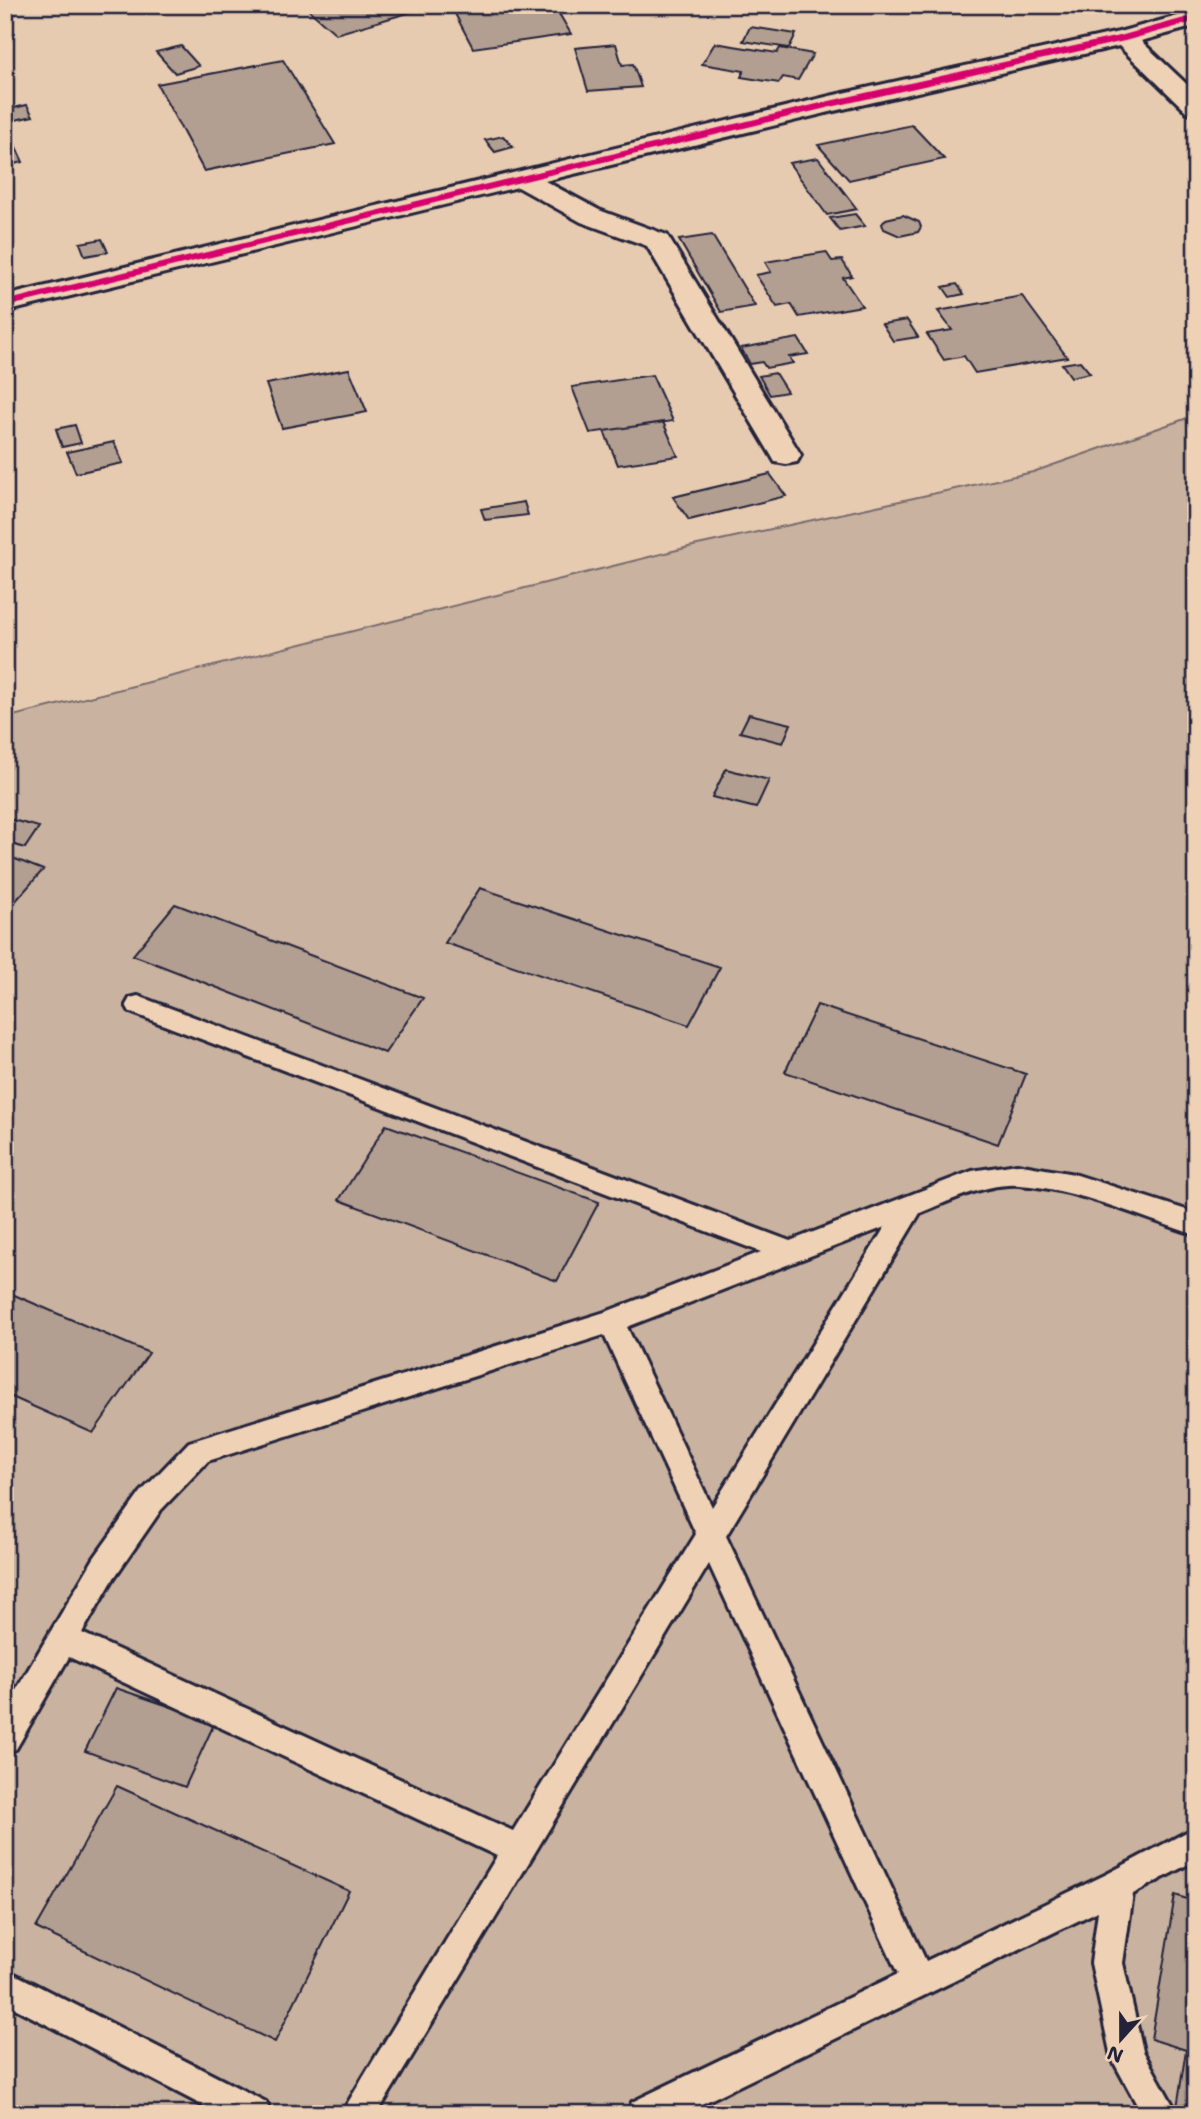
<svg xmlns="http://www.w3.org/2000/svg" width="1201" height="2119" viewBox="0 0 1201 2119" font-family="'Shantell Sans',sans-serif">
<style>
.green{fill:#c9b29f;stroke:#766a6d;stroke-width:2}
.building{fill:#b39f91;stroke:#22223b;stroke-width:2}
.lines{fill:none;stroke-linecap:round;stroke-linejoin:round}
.service-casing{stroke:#22223b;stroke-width:6}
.minor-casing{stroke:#22223b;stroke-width:6}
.service{fill:#efd2b6;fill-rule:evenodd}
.minor{fill:#efd2b6;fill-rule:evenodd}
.cycleway-casing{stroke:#efd2b6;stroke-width:10}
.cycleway{stroke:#d6006c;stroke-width:6}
</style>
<rect width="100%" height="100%" fill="#e7cbb1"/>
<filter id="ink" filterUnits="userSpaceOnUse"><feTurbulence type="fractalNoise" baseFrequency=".0143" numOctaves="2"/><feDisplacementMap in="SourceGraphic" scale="14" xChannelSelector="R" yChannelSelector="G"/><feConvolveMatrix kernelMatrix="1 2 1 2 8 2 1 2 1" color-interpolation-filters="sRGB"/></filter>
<g filter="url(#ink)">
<path class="green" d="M1196,415V2114H5V718L693,546L1033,472Z"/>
<path class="building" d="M303,5H412L418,10L336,34Z
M472,5H554L571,34L473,48L452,8Z
M750,27L796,34L789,48L743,41Z
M715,43L777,53L780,48L813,54L798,80L783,77L779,83L741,77L744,71L702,64Z
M616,44L622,65L633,64L641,87L588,91L575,48Z
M181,46L199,66L175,73L156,52Z
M283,60L335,144L204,171L157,84Z
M27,105L33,116L6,122L5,110Z
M912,125L944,159L849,180L818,145Z
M503,136L513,147L495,152L485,140Z
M15,145L23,162L5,166V147Z
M818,158L857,209L827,215L789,163Z
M855,214L865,226L840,231L830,218Z
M903,215L919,222L921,227L918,232L900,236L884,229L882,224L886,219Z
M712,235L755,306L721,312L679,240Z
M102,239L108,252L85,256L80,243Z
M826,252L832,261L842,260L852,276L843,278L862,306L799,317L791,304L777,307L756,275L771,272L765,262Z
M957,284L964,294L950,297L943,287Z
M1022,296L1067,357L975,373L964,356L944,360L927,334L952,330L938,311Z
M907,320L918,337L893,341L882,324Z
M798,338L808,354L789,357L793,363L766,368L762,362L750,364L741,348Z
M1080,361L1090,373L1071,377L1062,364Z
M349,369L367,412L282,428L266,384Z
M775,373L787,392L770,395L759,376Z
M652,375L673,421L590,433L572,387Z
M663,422L678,456L618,465L604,431Z
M75,425L81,443L62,447L56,429Z
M114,442L123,463L76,473L67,452Z
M770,474L786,496L689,520L673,497Z
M524,502L528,515L485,520L481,509Z
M749,714L791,724L783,743L740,732Z
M726,769L769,780L756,808L712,797Z
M9,819L39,827L25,848L5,842V824Z
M5,855L43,870L6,912H5Z
M480,888L720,967L689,1025L445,943Z
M175,904L423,998L385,1053L133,955Z
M817,1005L1026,1074L998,1144L785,1072Z
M386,1125L599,1202L557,1281L339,1200Z
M5,1291L149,1353L93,1433L5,1394Z
M116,1688L215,1722L185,1787L85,1751Z
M117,1786L349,1891L275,2042L36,1928Z
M1175,1895L1196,1902V2114H1176L1186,2050L1151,2039Z"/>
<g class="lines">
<g class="service-casing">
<path id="service" d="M138,996L790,1241L972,1171L1017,1164L1074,1174L1196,1213V1235C1139,1217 1078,1189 1019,1185C986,1183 950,1201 920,1213L726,1536L926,1961L1107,1874L1196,1827V1860L1133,1894L1123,1963L1143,2051L1178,2114H1142L1111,2057L1091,1963L1098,1911L681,2114H627L632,2102L898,1974L709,1564L377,2114H341L497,1856L69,1657L16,1749L5,1753V1709L94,1558L141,1492L189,1442L608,1311L761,1252L130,1012L126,1005L130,998ZM885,1227L712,1507L627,1327ZM604,1335L696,1534L513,1831L82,1633L114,1578L161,1510L208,1461Z
M5,1969L266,2102L271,2114H219L5,2003Z"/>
</g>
<g class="minor-casing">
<path id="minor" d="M1196,11V26L1141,41L1196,93V115L1187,112L1119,46L830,112L545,181L599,210L667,235L801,455L797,462L786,464L775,462L771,455L647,246L581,222L518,187L5,312V296L830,96L1119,32Z"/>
</g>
<use href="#service" class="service"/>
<use href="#minor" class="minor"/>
<g class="cycleway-casing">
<path id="cycleway" d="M5,304L830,104L1124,38L1196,18"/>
</g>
<use href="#cycleway" class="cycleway"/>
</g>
</g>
<rect width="1201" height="2119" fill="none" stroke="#efd2b6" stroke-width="28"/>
<rect x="14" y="14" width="1173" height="2091" fill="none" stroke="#22223b" stroke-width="2.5" filter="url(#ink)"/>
<g transform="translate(1121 2039) rotate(201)" stroke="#efd2b6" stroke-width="5" paint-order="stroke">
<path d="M0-5L12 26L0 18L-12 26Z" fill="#22223b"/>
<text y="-10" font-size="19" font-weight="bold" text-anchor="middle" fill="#22223b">N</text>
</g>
</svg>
